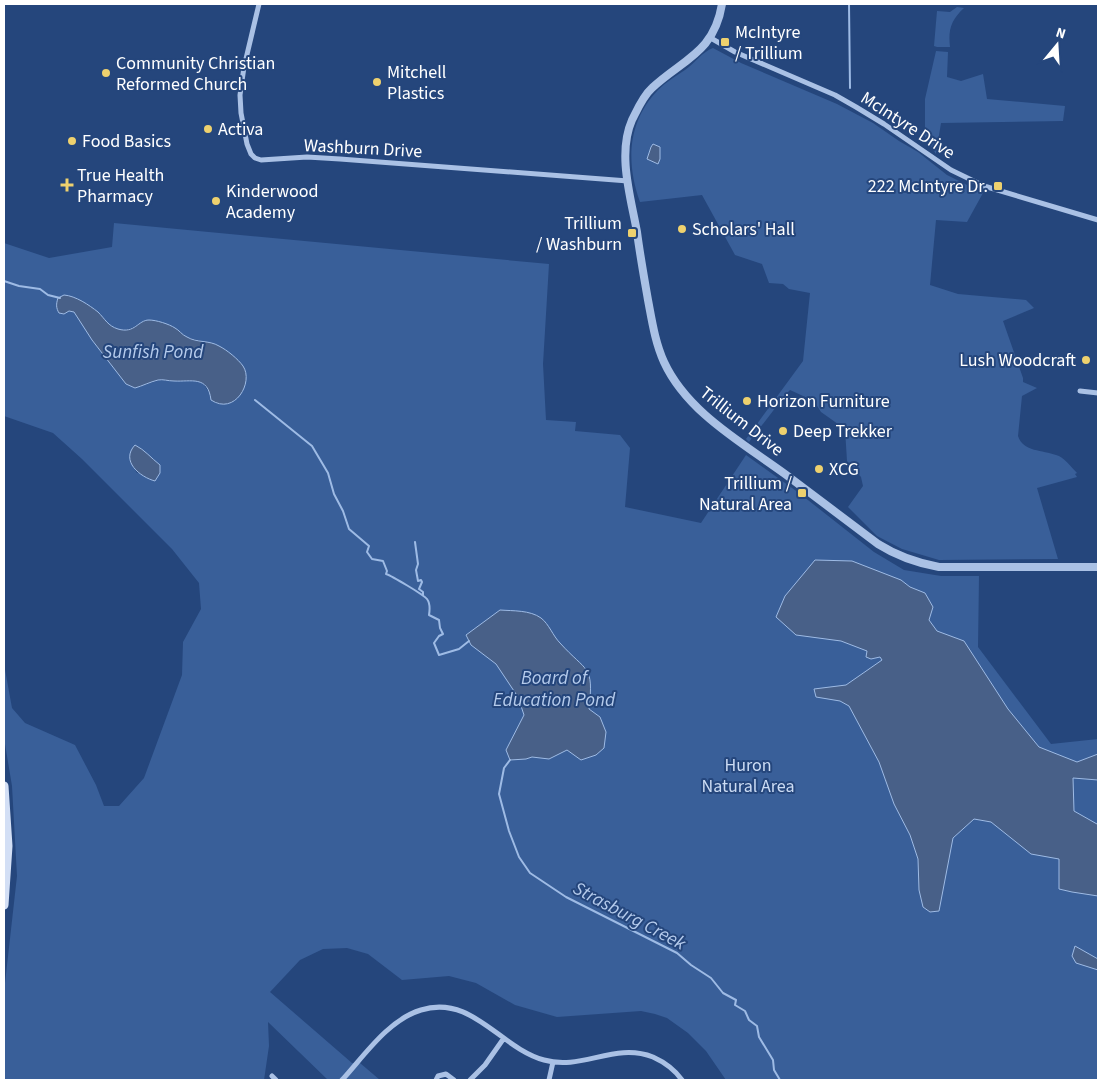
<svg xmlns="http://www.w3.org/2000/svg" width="1102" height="1084" viewBox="0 0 1102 1084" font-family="'Source Sans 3',sans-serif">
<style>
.green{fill:#395f99;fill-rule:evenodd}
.water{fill:#486088;stroke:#9ebbe5}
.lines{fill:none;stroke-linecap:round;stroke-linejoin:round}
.stream{stroke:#9ebbe5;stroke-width:2}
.minor{stroke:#aac1e5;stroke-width:5}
.tertiary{stroke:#aac1e5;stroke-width:8}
.secondary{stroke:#d3dff5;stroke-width:9}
.poi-dot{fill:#eed16e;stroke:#25467c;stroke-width:2}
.labels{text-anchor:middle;stroke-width:4;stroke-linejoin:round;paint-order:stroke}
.poi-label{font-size:18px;fill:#fff;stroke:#25467c;text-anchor:start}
.street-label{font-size:18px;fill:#fff;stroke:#25467c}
.park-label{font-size:18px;fill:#ccdcf4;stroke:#25467c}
.water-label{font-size:19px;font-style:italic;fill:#b5cbec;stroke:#25467c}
</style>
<rect width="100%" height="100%" fill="#25467c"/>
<path class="green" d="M957,7L964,8C951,20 948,30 950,47H937L934,46L937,11L950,12Z
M713,48L741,63L837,104L873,123L899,141L918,152L947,175L983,193L967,222L936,220L930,285L958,294L1026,300L1034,308L1003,321L1023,378V382L1037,388L1022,396L1018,436C1023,452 1043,450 1056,455C1064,457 1071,467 1077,473L1075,474L1077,477L1037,488L1058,559L939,560L902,549L877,536L848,507L863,486L861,477L847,461L845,429L821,412L814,401L790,390L786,394L749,442L746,439L803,361L810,293L789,289L783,284L769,283L762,264L735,255L702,195L640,202C626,163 627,122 658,90C666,82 676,76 685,70C695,63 702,52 713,48Z
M936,51L948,52L947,77L961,81L983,74L987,99L1065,106L1063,121L941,123L936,154L925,137V99Z
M114,223L549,264L543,364L546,420L576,422L575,431L620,435L630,448L625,507L701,523L746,455L799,493L874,552L904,570L941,576H979L978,647L1051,744L1098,739V1080H726L706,1051L688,1033L667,1018L655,1014L641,1011L557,1017L515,1005L476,983L449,976L402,980L368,954L347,948L323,949L300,960L270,992L352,1063H360L380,1080H328L268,1022L269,1046L264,1080H4V992L17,876L12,786L4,738V664L12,708L25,723L75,745L96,785L104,806H119L144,778L182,675L183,642L201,609L199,583L172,549L82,459L53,433L4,416V243L49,258L112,247ZM84,303C89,306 94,309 98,312C101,315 103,319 106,322C118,335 132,330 145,320L179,331L185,337L202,341L229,404H217L202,382L194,380L174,381L160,380L135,388L126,384L92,340L79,317L74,312L69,311ZM135,445C145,450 151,458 160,465L137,473L130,461Z"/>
<path class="water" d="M653,144L660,147V159L658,164L647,159L651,147Z
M64,295C76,296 89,305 98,312C105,319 108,326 118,329C135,334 138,320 149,320C156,320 169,324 175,328C179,330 182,335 187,337C197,343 209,340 219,346C227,350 238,359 243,366C254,382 235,416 211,400C208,375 191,382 174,381C168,381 163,379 158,380C150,382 142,386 135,388L126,384L92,340L74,312L69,311L64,314L59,313C56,308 56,304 58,298Z
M135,445C145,450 151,458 160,465V473L155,481C140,477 120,461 135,445Z
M815,560L852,561L901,580L910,587L925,593L933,607L929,620L937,631L964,641L1008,709L1039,747L1077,762L1098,754V780L1073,778L1074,811L1097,824L1098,823V896L1072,892L1059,889V859L1031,854L991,822L974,819L953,838L939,911L930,912L923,907L919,890L918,859L910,835L894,804L879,762L849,706L840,701L816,697L814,689L846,685L882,660L880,657L871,659L866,657L867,651L841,641L796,635L776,617L785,596Z
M500,610C513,611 530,610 541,618C549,624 553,636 560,643C587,673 594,664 589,709L600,717L606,732L604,748L596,755L581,760L567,750L549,759L532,757L526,759L510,760L506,750L524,715L518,697L496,664L471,645L466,635Z
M1075,946L1098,959V970L1076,963L1072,956Z"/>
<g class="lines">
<path class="stream" d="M849,4L850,88
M4,281L19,286L40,289L48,295L60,298
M255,400L312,446L328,473L334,494L343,511L349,529L369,546L367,552L372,559L383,561L387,571L386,574C392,576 424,595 427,599C430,603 430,609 429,615L439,620L440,628L443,634L439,636L434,643L439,655L459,649L469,641
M415,542L418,564L416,570L418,581L421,580L422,582L419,589L423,592V595
M510,760L504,768L499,794L509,831L519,857L530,873L566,897L677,953L691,965L711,978L723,993L736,1000L735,1005L745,1011L749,1020L757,1026L759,1037L773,1060L774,1070L780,1080"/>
<path class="minor" d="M259,4L244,67L240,95L241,113L247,144L251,154L255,158L261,160L307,157L340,159L628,181
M709,37L735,52L835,95L856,107L884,124L951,170L984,186L1098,220
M1080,391L1098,393
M272,1076L276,1080
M342,1080C364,1056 388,1020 421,1010C472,994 500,1048 544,1060C582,1071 614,1042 653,1057C664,1062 675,1070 682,1080
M436,1080L438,1076L446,1074L454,1080
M470,1080L485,1065L504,1038
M549,1080L553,1062"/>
<path class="tertiary" d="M722,4C714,53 683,59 652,88C643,96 637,110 632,120C617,154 631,198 637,232C640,255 644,277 648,300C652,321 655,342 664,362C687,412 741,442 785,474C816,497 847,521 878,544C897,556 917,563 939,567H1098"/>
<path class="secondary" d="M4,786L8,846L4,905"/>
</g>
<g class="poi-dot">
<rect x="720" y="37" width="10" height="10" rx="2.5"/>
<circle cx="106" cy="73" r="5"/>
<circle cx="377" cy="82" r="5"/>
<circle cx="208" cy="129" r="5"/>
<circle cx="72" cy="141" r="5"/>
<path d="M64.5 177.5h5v5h5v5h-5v5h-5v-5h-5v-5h5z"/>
<rect x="993" y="181" width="10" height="10" rx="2.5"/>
<circle cx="216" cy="201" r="5"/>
<circle cx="682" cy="229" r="5"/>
<rect x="627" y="228" width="10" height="10" rx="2.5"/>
<circle cx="1086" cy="360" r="5"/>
<circle cx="747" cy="401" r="5"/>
<circle cx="783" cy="431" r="5"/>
<circle cx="819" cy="469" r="5"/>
<rect x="797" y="488" width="10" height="10" rx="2.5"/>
</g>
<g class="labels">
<g class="poi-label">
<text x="735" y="38">McIntyre<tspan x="735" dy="21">/ Trillium</tspan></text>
<text x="116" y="69">Community Christian<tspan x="116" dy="21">Reformed Church</tspan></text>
<text x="387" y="78">Mitchell<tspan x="387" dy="21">Plastics</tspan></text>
<text x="218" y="135">Activa</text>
<text x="82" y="147">Food Basics</text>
<text x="77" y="181">True Health<tspan x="77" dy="21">Pharmacy</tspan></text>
<text x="988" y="192" text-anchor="end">222 McIntyre Dr.</text>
<text x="226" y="197">Kinderwood<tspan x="226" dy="21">Academy</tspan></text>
<text x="622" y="229" text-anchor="end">Trillium<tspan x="622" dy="21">/ Washburn</tspan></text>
<text x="692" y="235">Scholars' Hall</text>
<text x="1076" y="366" text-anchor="end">Lush Woodcraft</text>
<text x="757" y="407">Horizon Furniture</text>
<text x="793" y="437">Deep Trekker</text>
<text x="829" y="475">XCG</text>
<text x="792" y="489" text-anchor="end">Trillium /<tspan x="792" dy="21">Natural Area</tspan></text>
</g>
<g class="street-label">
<text transform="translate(908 125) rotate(33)" y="6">McIntyre Drive</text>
<text transform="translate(363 148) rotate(3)" y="6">Washburn Drive</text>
<text transform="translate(742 421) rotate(38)" y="6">Trillium Drive</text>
</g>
<g class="park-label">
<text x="748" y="771">Huron<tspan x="748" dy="21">Natural Area</tspan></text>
</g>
<g class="water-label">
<text x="153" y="358">Sunfish Pond</text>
<text x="554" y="684">Board of<tspan x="554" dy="22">Education Pond</tspan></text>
<text transform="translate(630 915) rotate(28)" y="7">Strasburg Creek</text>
</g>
</g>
<rect width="1102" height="1084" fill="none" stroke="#ffffff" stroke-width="10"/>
<g transform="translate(1057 45) rotate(18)" stroke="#25467c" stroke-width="4" paint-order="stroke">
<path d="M0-4L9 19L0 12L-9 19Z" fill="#ffffff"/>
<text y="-8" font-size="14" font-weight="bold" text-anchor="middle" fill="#ffffff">N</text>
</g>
</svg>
